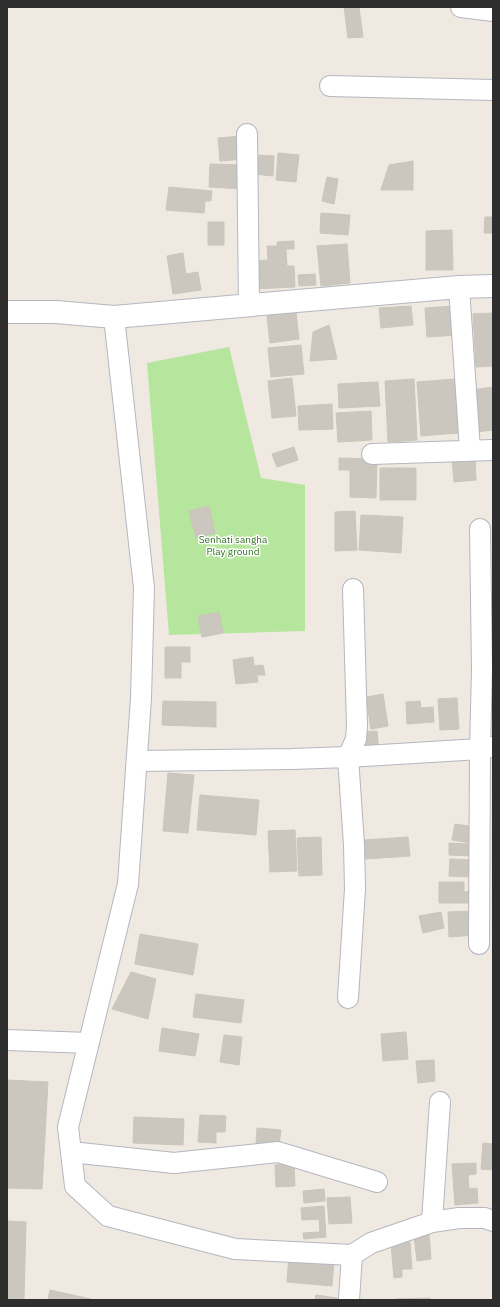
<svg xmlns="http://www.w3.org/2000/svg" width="500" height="1307" viewBox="0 0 500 1307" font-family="'IBM Plex Sans',sans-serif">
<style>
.green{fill:#b6e59e}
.building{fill:#cbc7bf;stroke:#cbc5ba}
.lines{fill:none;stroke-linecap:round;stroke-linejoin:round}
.minor-casing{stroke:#b4b7c1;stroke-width:22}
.tertiary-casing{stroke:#b4b7c1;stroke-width:24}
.minor{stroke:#fff;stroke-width:20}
.tertiary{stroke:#fff;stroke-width:22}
.labels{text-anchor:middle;stroke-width:3;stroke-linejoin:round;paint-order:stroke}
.park-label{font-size:10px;fill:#2c6e1b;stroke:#fff}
</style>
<rect width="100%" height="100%" fill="#efe9e1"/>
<path class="green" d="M229,347L261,478L305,485V631L169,635L147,363Z"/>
<path class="building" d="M344,7H359L363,37L348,38Z
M242,136L244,159L220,161L218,138Z
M278,153L299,155L296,182L276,180Z
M256,155L274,156L273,176L254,174Z
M413,161V190H381L389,165Z
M210,164L245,165L244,189L209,187Z
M327,177L338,179L334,204L322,201Z
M169,187L212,191L211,201H205L204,213L166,210Z
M321,213L350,215L348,235L320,233Z
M485,217H493V233H484Z
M208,222H224V245H208Z
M452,230L453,270H426V231Z
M294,241V249H286L287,266H294L295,287L253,289L252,261L268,260L267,246H277V242Z
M347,244L350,283L321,286L317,246Z
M183,253L186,274L198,272L201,290L173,294L167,256Z
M315,274L316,285L299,286L298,275Z
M411,306L413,325L381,328L379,308Z
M455,306L457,335L427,337L425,308Z
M296,312L299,339L270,343L267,316Z
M493,313V366L476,367L473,314Z
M329,325L337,359L310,361L313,332Z
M301,345L304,374L271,377L268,348Z
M292,378L296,416L272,418L268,381Z
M414,379L417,440L388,442L385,381Z
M455,379L459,433L421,436L417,382Z
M378,382L380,406L339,408L338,384Z
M493,387V430L476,432L471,390Z
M332,404L333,429L299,430L298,406Z
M371,411L372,440L338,442L336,413Z
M294,447L298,460L277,467L272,454Z
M475,456L476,480L454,482L452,458Z
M339,458L377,459L376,498L350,497V470H339Z
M380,468H416V500H380Z
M209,506L215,533L196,538L189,511Z
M355,511L357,550L335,551V512Z
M361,515L403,517L401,553L359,550Z
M219,612L223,633L202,637L198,616Z
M165,647H190V662H181V678H165Z
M253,657L254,666L263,665L265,675H257L258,682L236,684L233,660Z
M383,694L388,726L371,729L366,697Z
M457,698L459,729L440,730L438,699Z
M163,701L216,702V727L162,725Z
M420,701L421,708L433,707L434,722L407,724L406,702Z
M377,731L379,753L363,754L361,732Z
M168,773L194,775L188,833L163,831Z
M200,795L259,800L256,835L197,830Z
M455,824L475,827L472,843L452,840Z
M295,830L297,871L270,872L268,831Z
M321,837L322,875L299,876L297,838Z
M408,837L410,856L365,859L364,840Z
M449,843L473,844V856L449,855Z
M450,859L473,860L472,877L449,876Z
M439,882H464V892L474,891V903H439Z
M473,911L475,935L449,937L448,912Z
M441,912L444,928L423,933L419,916Z
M140,934L198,944L193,975L135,964Z
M131,972L156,979L148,1019L112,1009Z
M196,994L244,1000L241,1023L193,1017Z
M162,1028L199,1034L195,1056L159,1051Z
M406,1032L408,1059L383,1061L381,1034Z
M224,1035L242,1037L239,1065L220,1062Z
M434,1060L435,1081L418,1083L416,1061Z
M7,1080L48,1082L42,1189L7,1188Z
M200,1115L226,1116L225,1132H216V1143L198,1142Z
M134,1117L184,1119L183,1145L133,1143Z
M257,1128L281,1130L279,1146L256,1143Z
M483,1143L493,1144V1170L481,1169Z
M476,1163V1174L468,1175L469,1189L477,1188L478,1203L455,1205L452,1164Z
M294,1164L295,1186L276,1187L275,1165Z
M324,1189L325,1201L304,1203L303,1191Z
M350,1197L352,1223L329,1224L327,1198Z
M324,1206L326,1237L304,1239L303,1233L320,1232L319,1219L302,1220L301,1208Z
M7,1221L26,1222L24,1300H7Z
M429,1234L431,1259L417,1261L414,1236Z
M410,1242L412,1269H402V1277L394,1278L391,1244Z
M289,1256L334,1261L332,1286L287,1282Z
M50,1290L91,1299V1300H48Z
M316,1295L337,1298V1300H315Z
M430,1298V1300H395V1299Z"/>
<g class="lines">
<g class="minor-casing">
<path id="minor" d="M461,7L493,11
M330,86L493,90
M247,134L249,306
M459,287L470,450
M114,317L144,588L141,698L128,884L68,1127L75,1186L108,1216L235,1249L352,1255L371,1243L432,1222L459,1218H485L493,1221
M372,454L493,450
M137,761L292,759L348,757L356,739L357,726L353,589
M479,944L480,749L492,747
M348,998L355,889L354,845L348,757L480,749L482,669L480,529
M7,1040L89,1043
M71,1152L174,1163L278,1152L377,1182
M432,1222L440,1102
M349,1300L352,1255"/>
</g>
<g class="tertiary-casing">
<path id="tertiary" d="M7,312H56L114,317L459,287L493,286"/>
</g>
<use href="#minor" class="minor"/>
<use href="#tertiary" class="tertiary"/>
</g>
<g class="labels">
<g class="park-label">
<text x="233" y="543">Senhati sangha<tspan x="233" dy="12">Play ground</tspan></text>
</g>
</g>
<rect width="500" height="1307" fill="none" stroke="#2e2e2e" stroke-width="16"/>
</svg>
